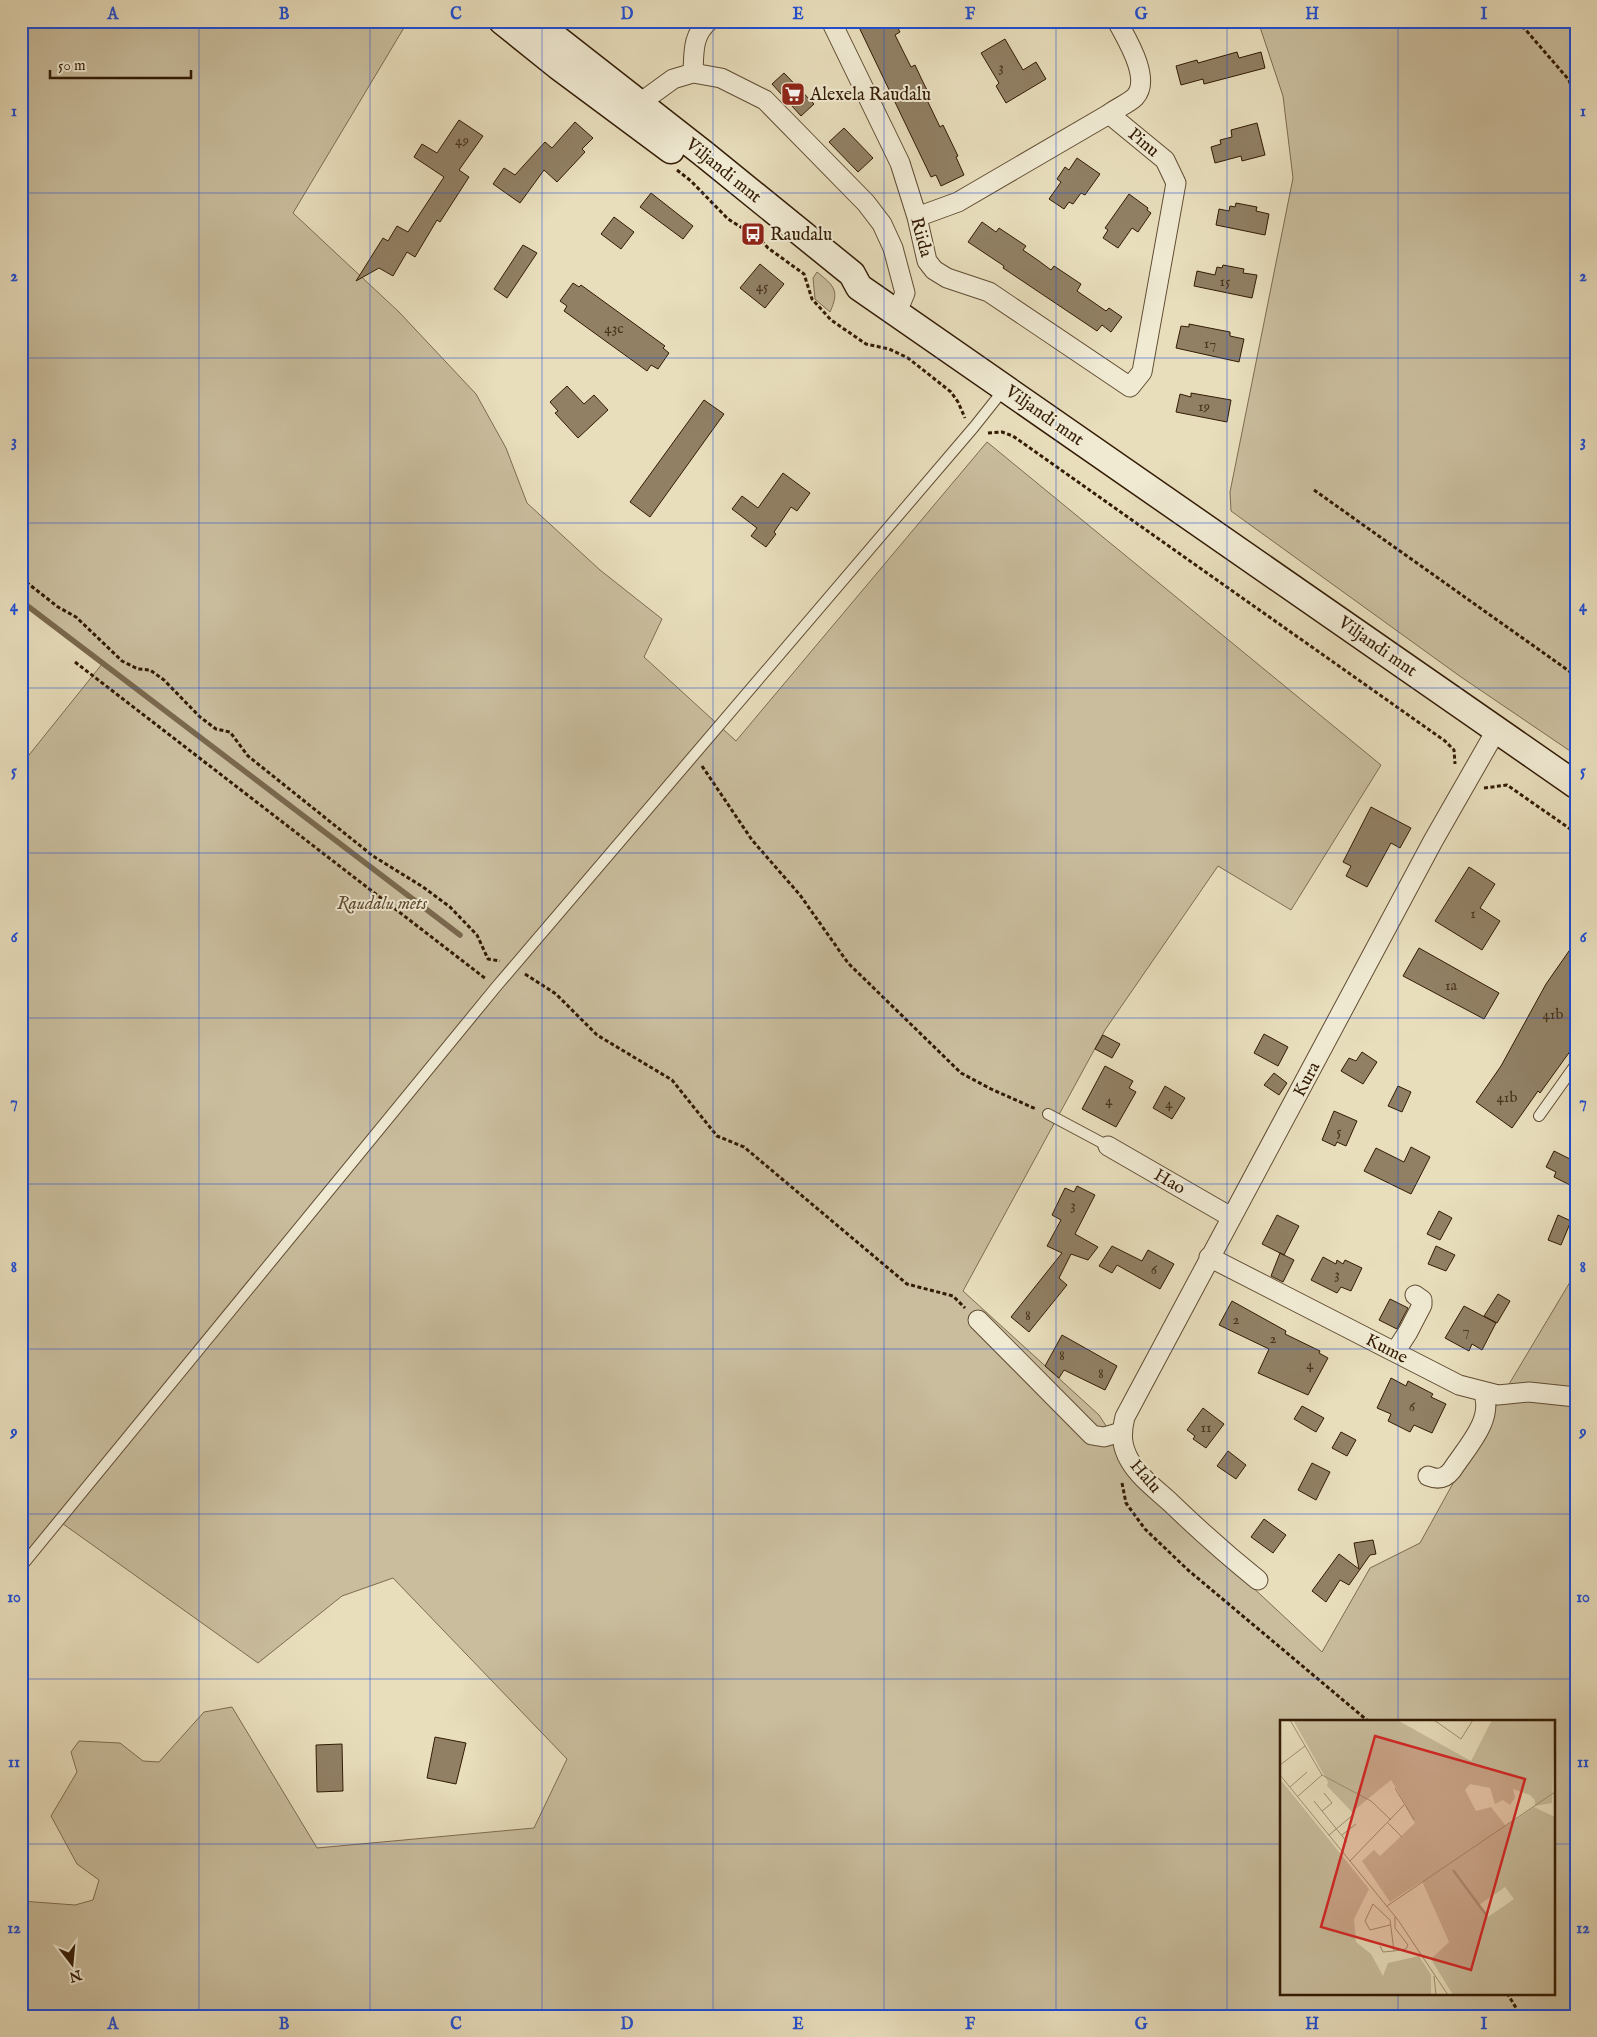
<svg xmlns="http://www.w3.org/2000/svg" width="1597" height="2037" viewBox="0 0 1597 2037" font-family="'IM FELL English',serif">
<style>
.green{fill:#c9bd9d;stroke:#7e6c50;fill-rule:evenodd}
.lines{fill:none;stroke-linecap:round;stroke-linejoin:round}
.stream{stroke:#7a684d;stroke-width:5.5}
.building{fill:#918064;stroke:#331b04}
.service-casing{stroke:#604c32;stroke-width:12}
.minor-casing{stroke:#604c32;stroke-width:21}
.secondary-casing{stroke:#331b04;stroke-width:29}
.path{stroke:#331b04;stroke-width:3;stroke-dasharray:4 2.5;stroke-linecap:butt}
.service{stroke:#f0ead3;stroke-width:10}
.minor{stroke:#f0ead3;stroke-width:19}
.secondary{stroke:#f0ead3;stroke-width:26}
.grid{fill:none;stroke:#1d4ed8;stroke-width:1;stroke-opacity:0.55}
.labels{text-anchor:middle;stroke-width:4;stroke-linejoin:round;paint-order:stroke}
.number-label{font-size:15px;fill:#4a341c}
.poi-label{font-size:18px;fill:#331b04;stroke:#f0ead3;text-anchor:start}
.street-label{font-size:18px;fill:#331b04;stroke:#f0ead3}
.park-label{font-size:18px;font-style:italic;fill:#604c32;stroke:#f0ead3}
.inset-river{fill:none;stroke:#aa9c7d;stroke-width:2.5}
.inset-road{fill:none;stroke:#a09072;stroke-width:1}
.view{fill:#d62828;fill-opacity:0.15;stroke:#d62828;stroke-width:2.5}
.inset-edge{fill:none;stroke:#331b04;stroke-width:2.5}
.neatline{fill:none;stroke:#1d4ed8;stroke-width:2}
.grid-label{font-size:16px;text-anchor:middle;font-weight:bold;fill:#1d4ed8}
</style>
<rect width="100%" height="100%" fill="#e8debc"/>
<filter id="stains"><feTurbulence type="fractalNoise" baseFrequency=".004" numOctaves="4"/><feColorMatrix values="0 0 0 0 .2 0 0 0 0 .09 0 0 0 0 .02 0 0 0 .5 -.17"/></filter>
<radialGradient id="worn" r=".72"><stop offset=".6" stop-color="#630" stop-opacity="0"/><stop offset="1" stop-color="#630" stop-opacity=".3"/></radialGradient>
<path class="green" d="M21,21H408L293,213L399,312L476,394L506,448L527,503L600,570L662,619L644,657L736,741L987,442L1381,765L1291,910L1218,866L1105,1030L963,1291L1099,1415L1115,1440L1218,1555L1322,1652L1370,1568L1420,1543L1493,1411L1576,1272V2016H21V1901L75,1905L93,1900L99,1880L77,1864L51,1816L77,1772L71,1752L79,1741L120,1743L143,1761L159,1762L204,1712L232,1707L317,1848L534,1828L567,1759L393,1578L342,1596L258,1663L59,1521L21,1567V765L102,664L21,601ZM1281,1721H1553V1993H1281Z
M1258,21H1576V755L1461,677L1231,511L1230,492L1293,178L1283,96Z
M817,272C834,286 840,290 830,312L815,299L813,278Z"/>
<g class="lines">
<path class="stream" d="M21,601L460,935"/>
</g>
<path class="building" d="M856,21H894L900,32L895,35L911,67L915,65L922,80L929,94L925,96L940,127L943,125L958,156L956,157L964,175L941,186L936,175L931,177Z
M1005,39L1023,70L1036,62L1046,79L1006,103L996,86L999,83L981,53Z
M1237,52L1239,58L1261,52L1265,68L1204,84L1203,79L1181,85L1176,66L1197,60L1198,63Z
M784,73L814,104L801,116L772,84Z
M459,120L483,136L459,170L469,177L440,222L437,220L415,257L407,252L393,276L379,268L356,281L383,238L388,241L397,226L408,232L444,177L414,157L422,144L437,153Z
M575,122L593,138L582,149L585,152L557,182L544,170L520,203L493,184L504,168L515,175L545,142L552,148Z
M1257,123L1265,155L1242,161L1241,156L1215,163L1211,147L1221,144L1220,140L1232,137L1231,130Z
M844,128L873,158L858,172L829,142Z
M1077,158L1100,174L1085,195L1081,193L1073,204L1069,202L1064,209L1049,199L1061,182L1057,179L1065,167L1069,170Z
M651,193L693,226L683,239L640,207Z
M1129,194L1148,208L1147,210L1151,213L1138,232L1132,228L1118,248L1103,238L1108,230L1105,228Z
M1236,203L1257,207L1256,211L1269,214L1265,235L1216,225L1219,209L1229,211L1230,206L1235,207Z
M614,217L634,232L621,249L601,234Z
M982,222L996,232L999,228L1026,246L1023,250L1039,261L1051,270L1054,266L1081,284L1077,291L1106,311L1109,308L1122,317L1111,332L1102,325L1097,331L1003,268L1004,266L968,242Z
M523,245L537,253L507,298L494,289Z
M760,264L784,284L765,308L740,288Z
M1223,265L1244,269L1243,273L1257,275L1252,298L1194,286L1197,271L1215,275L1217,267L1222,268Z
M573,283L579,287L581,285L665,346L663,348L669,353L658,369L651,365L647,371L564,311L567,306L560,301Z
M1189,324L1230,332V336L1244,339L1239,362L1176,348L1181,326L1189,327Z
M567,386L584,404L594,395L608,410L578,438L555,413L558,411L550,402Z
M1191,393L1231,400L1227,422L1176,412L1180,394L1191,397Z
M704,400L724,414L650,517L630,502Z
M783,473L810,493L797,511L791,507L774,532L776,534L766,547L751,536L757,528L732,509L742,496L758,508Z
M1371,807L1411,828L1400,848L1391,843L1367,887L1346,876L1351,866L1343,862Z
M1469,867L1495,884L1480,908L1500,921L1482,950L1435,921Z
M1576,941V1043L1540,1093L1538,1091L1512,1128L1476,1102L1501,1066L1546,984Z
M1419,948L1499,993L1484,1019L1403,976Z
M1264,1034L1288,1047L1278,1066L1254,1053Z
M1103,1035L1120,1044L1112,1058L1095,1049Z
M1362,1052L1377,1062L1363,1084L1341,1071L1349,1058L1356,1061Z
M1105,1066L1133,1081L1129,1088L1136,1092L1116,1127L1082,1109Z
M1274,1073L1287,1083L1279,1095L1264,1085Z
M1165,1086L1185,1098L1172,1119L1153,1108Z
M1398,1086L1411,1092L1402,1112L1388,1106Z
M1334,1111L1357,1121L1346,1146L1337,1142L1335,1146L1322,1140Z
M1411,1147L1430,1157L1411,1194L1364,1171L1376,1148L1404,1162Z
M1554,1151L1576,1162V1188L1554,1177L1556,1172L1546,1167Z
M1077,1186L1095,1195L1075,1234L1098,1247L1088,1260L1071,1254L1059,1278L1067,1285L1029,1332L1011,1317L1062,1253L1047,1246L1061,1220L1052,1215L1065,1188L1074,1192Z
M1439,1211L1452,1218L1440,1240L1427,1234Z
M1277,1215L1299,1226L1284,1255L1262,1244Z
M1558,1215L1571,1221L1561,1245L1548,1240Z
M1112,1246L1142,1261L1148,1250L1174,1264L1160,1289L1117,1265L1112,1273L1099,1266Z
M1436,1246L1455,1255L1446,1271L1428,1264Z
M1280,1253L1294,1260L1283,1282L1271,1276Z
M1323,1257L1336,1264L1337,1260L1343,1264L1345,1260L1362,1268L1351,1291L1341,1287L1337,1293L1311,1280Z
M1498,1294L1510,1301L1497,1323L1484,1316Z
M1390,1299L1408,1308L1397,1329L1379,1320Z
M1232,1301L1286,1331L1285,1334L1320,1351L1319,1353L1328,1358L1308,1395L1258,1373L1269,1349L1219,1325Z
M1464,1306L1496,1323L1482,1350L1472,1344L1469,1351L1445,1338Z
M1062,1335L1117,1366L1105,1390L1064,1370L1059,1378L1045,1366Z
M1391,1378L1406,1386L1408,1381L1433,1394L1431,1397L1446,1404L1432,1433L1414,1425L1410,1432L1388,1421L1391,1414L1377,1408Z
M1302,1406L1324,1418L1316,1432L1294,1419Z
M1203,1408L1224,1424L1206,1448L1193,1439L1195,1436L1187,1430Z
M1341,1432L1356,1440L1347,1456L1332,1448Z
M1228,1451L1246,1465L1236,1479L1217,1466Z
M1312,1463L1330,1472L1316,1500L1298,1490Z
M1264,1519L1286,1535L1273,1553L1251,1537Z
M1373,1540L1376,1554L1370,1555L1349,1585L1340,1580L1326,1602L1312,1591L1339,1554L1359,1569L1354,1543Z
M435,1737L466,1743L456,1784L427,1778Z
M342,1744L343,1791L317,1792L316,1745Z"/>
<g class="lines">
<g class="service-casing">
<path id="service" d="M1048,1114L1108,1146
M1539,1116L1576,1064
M21,1567L496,987L974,427L1005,388"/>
</g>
<g class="minor-casing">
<path id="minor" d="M831,21L900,163L917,217L927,261L934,270L947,278L989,292L1130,387L1142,372L1176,183L1165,160L1109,114L958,202L917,217
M693,73C694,53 692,35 709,21
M640,103L673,79L693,73L721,78L765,100L866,203L882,224L893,248L905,293L897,312
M1109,114C1117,108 1129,103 1135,97C1152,79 1126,38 1117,21
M1108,1146L1231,1217
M1209,1257L1459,1385L1498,1395L1529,1392L1576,1397
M978,1320L1092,1435L1104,1437L1121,1432
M1395,1352L1408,1332L1422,1305V1300L1415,1295
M1428,1476C1438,1480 1445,1479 1452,1470C1466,1448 1495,1419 1483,1392
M1258,1580C1227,1555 1199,1530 1171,1503C1157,1490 1140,1478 1130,1461C1121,1446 1121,1433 1125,1417L1433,841L1497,729"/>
</g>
<g class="secondary-casing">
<path id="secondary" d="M502,21L558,66L671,150
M534,21L704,154L852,274L859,287L1576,785"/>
</g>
<path class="path" d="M1518,21L1569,80L1576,101
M677,170L691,181L728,219L760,239L768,248L804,274L812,299L831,320L866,344L889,349L908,358L951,392L958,402L965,418
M988,433L1002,432L1013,436L1445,741L1454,750L1455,764
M1314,490L1576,676
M21,578L58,607L76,617L122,661L138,669L150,670L164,680L200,717L216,729L230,732L248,756L373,856L423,887L450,907L477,935L488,959L500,961
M75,662L486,979
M702,766L752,840L800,895L848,963L961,1073L991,1089L1036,1109
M1484,788L1507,785L1576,833
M525,974L556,994L597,1035L672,1080L717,1136L744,1147L907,1284L953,1296L965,1308
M1122,1483L1126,1503L1145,1529L1188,1570L1368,1721
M1507,1993L1521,2016"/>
<use href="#service" class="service"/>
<use href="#minor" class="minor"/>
<use href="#secondary" class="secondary"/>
</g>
<path class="grid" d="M199,21V2016M370,21V2016M542,21V2016M713,21V2016M884,21V2016M1056,21V2016M1227,21V2016M1398,21V1721M21,193H1576M21,358H1576M21,523H1576M21,688H1576M21,853H1576M21,1018H1576M21,1184H1576M21,1349H1576M21,1514H1576M21,1679H1576M21,1844H1281M1553,1844H1576M1398,1993V2016"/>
<defs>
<g id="supermarket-square" transform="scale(1.25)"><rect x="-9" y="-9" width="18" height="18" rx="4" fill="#8f2418" stroke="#f0ead3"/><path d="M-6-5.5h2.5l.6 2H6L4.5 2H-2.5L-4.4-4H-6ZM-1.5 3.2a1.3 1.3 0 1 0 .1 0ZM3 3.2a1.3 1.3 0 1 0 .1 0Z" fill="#fff"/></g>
<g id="bus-square" transform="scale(1.25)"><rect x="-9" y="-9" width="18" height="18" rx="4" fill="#8f2418" stroke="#f0ead3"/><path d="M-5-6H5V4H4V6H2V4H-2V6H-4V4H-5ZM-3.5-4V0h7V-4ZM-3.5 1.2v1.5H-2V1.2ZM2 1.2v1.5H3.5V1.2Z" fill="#fff"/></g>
</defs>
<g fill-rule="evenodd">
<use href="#supermarket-square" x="793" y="94"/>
<use href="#bus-square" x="753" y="234"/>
</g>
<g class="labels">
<g class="number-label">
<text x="1001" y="72">3</text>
<text x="462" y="145">49</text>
<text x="1225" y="286">15</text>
<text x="762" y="291">45</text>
<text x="614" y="333">43c</text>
<text x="1210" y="348">17</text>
<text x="1204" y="411">19</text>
<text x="1473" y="918">1</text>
<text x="1451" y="990">1a</text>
<text x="1553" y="1019">41b</text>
<text x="1507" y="1102">41b</text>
<text x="1109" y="1105">4</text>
<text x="1169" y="1108">4</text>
<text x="1339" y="1136">5</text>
<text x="1073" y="1210">3</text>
<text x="1154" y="1274">6</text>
<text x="1337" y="1279">3</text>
<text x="1028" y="1320">8</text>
<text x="1236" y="1324">2</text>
<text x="1466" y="1335">7</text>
<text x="1273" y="1343">2</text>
<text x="1062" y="1360">8</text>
<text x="1310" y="1369">4</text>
<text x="1101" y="1378">8</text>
<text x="1412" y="1411">6</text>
<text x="1206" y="1432">11</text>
</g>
<g class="poi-label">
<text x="810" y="100">Alexela Raudalu</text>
<text x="770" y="240">Raudalu</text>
</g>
<g class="street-label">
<text transform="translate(1144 142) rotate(40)" y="6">Pinu</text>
<text transform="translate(724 170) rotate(39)" y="6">Viljandi mnt</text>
<text transform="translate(922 237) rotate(75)" y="6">Riida</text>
<text transform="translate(1045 415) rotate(35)" y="6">Viljandi mnt</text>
<text transform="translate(1378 646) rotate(35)" y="6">Viljandi mnt</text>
<text transform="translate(1306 1079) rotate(-62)" y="6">Kura</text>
<text transform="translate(1170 1181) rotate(30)" y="6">Hao</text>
<text transform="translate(1387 1348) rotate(27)" y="6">Kume</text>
<text transform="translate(1146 1476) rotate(49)" y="6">Halu</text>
</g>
<g class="park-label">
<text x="382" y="909">Raudalu mets</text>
</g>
</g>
<g transform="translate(1280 1720)">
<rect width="275" height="275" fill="#e8debc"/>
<path d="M13,0H117L191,41L212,0H275L272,83L255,86V80L250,75L233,69L235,78L230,85L223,80L215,84L210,68L190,64L185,70L196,91L211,87L226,106L254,87L275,97V275H173L151,239L169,222L142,161L110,182L82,141L94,130L100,136L135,103L118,71L111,60L72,92L47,66L48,62ZM225,167L234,179L208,197L199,185ZM0,59L89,169L74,199L76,222L91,234L103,256L108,243L139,236L151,255V275H0Z" fill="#c9bd9d" fill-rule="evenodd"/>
<path class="inset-river" d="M173,150L207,196"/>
<path class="inset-road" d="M10,0L42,55M154,0L181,19L193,0M0,45L25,26M0,55L118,200L168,275M42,55L91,81L111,100M10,67L27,52M115,68L134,100M17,77L42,55M34,81L67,122M42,91L52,83L44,73M108,103L122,117M49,115L74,94M62,115L76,104M70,141L124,85M107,186L275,72M115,197V208L128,225M110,205L90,210L85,201L93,184L110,200L114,231L126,229L128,225M100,226L103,232L114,231M154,256L156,275"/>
<path class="view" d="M95,16L245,59L191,250L41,207Z"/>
<rect width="275" height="275" class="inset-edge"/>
</g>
<rect width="1597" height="2037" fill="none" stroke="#e8debc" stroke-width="55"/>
<g transform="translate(72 1964) rotate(164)" stroke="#f0ead3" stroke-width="4" paint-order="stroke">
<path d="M0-4L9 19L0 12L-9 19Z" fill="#331b04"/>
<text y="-8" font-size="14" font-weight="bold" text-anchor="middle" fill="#331b04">N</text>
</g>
<path d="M50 70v8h141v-8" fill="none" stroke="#331b04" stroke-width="2.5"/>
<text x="58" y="70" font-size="15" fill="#331b04" stroke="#f0ead3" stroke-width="4" paint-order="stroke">50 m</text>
<rect x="28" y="28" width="1542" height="1982" class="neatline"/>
<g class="grid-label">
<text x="113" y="19">A</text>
<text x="284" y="19">B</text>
<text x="456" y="19">C</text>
<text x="627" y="19">D</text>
<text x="798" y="19">E</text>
<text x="970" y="19">F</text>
<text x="1141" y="19">G</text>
<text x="1312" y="19">H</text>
<text x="1484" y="19">I</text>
<text x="14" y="116">1</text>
<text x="1583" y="116">1</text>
<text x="14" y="281">2</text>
<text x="1583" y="281">2</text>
<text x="14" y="446">3</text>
<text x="1583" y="446">3</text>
<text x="14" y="611">4</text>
<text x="1583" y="611">4</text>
<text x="14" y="776">5</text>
<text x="1583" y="776">5</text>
<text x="14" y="942">6</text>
<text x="1583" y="942">6</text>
<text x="14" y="1107">7</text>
<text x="1583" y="1107">7</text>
<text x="14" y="1272">8</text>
<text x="1583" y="1272">8</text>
<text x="14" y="1437">9</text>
<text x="1583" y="1437">9</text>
<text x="14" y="1602">10</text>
<text x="1583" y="1602">10</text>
<text x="14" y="1767">11</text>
<text x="1583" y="1767">11</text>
<text x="14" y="1933">12</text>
<text x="1583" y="1933">12</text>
<text x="113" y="2029">A</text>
<text x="284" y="2029">B</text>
<text x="456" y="2029">C</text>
<text x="627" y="2029">D</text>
<text x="798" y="2029">E</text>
<text x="970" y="2029">F</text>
<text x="1141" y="2029">G</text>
<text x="1312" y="2029">H</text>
<text x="1484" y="2029">I</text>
</g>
<rect width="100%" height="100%" filter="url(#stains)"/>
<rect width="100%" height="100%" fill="url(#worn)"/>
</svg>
